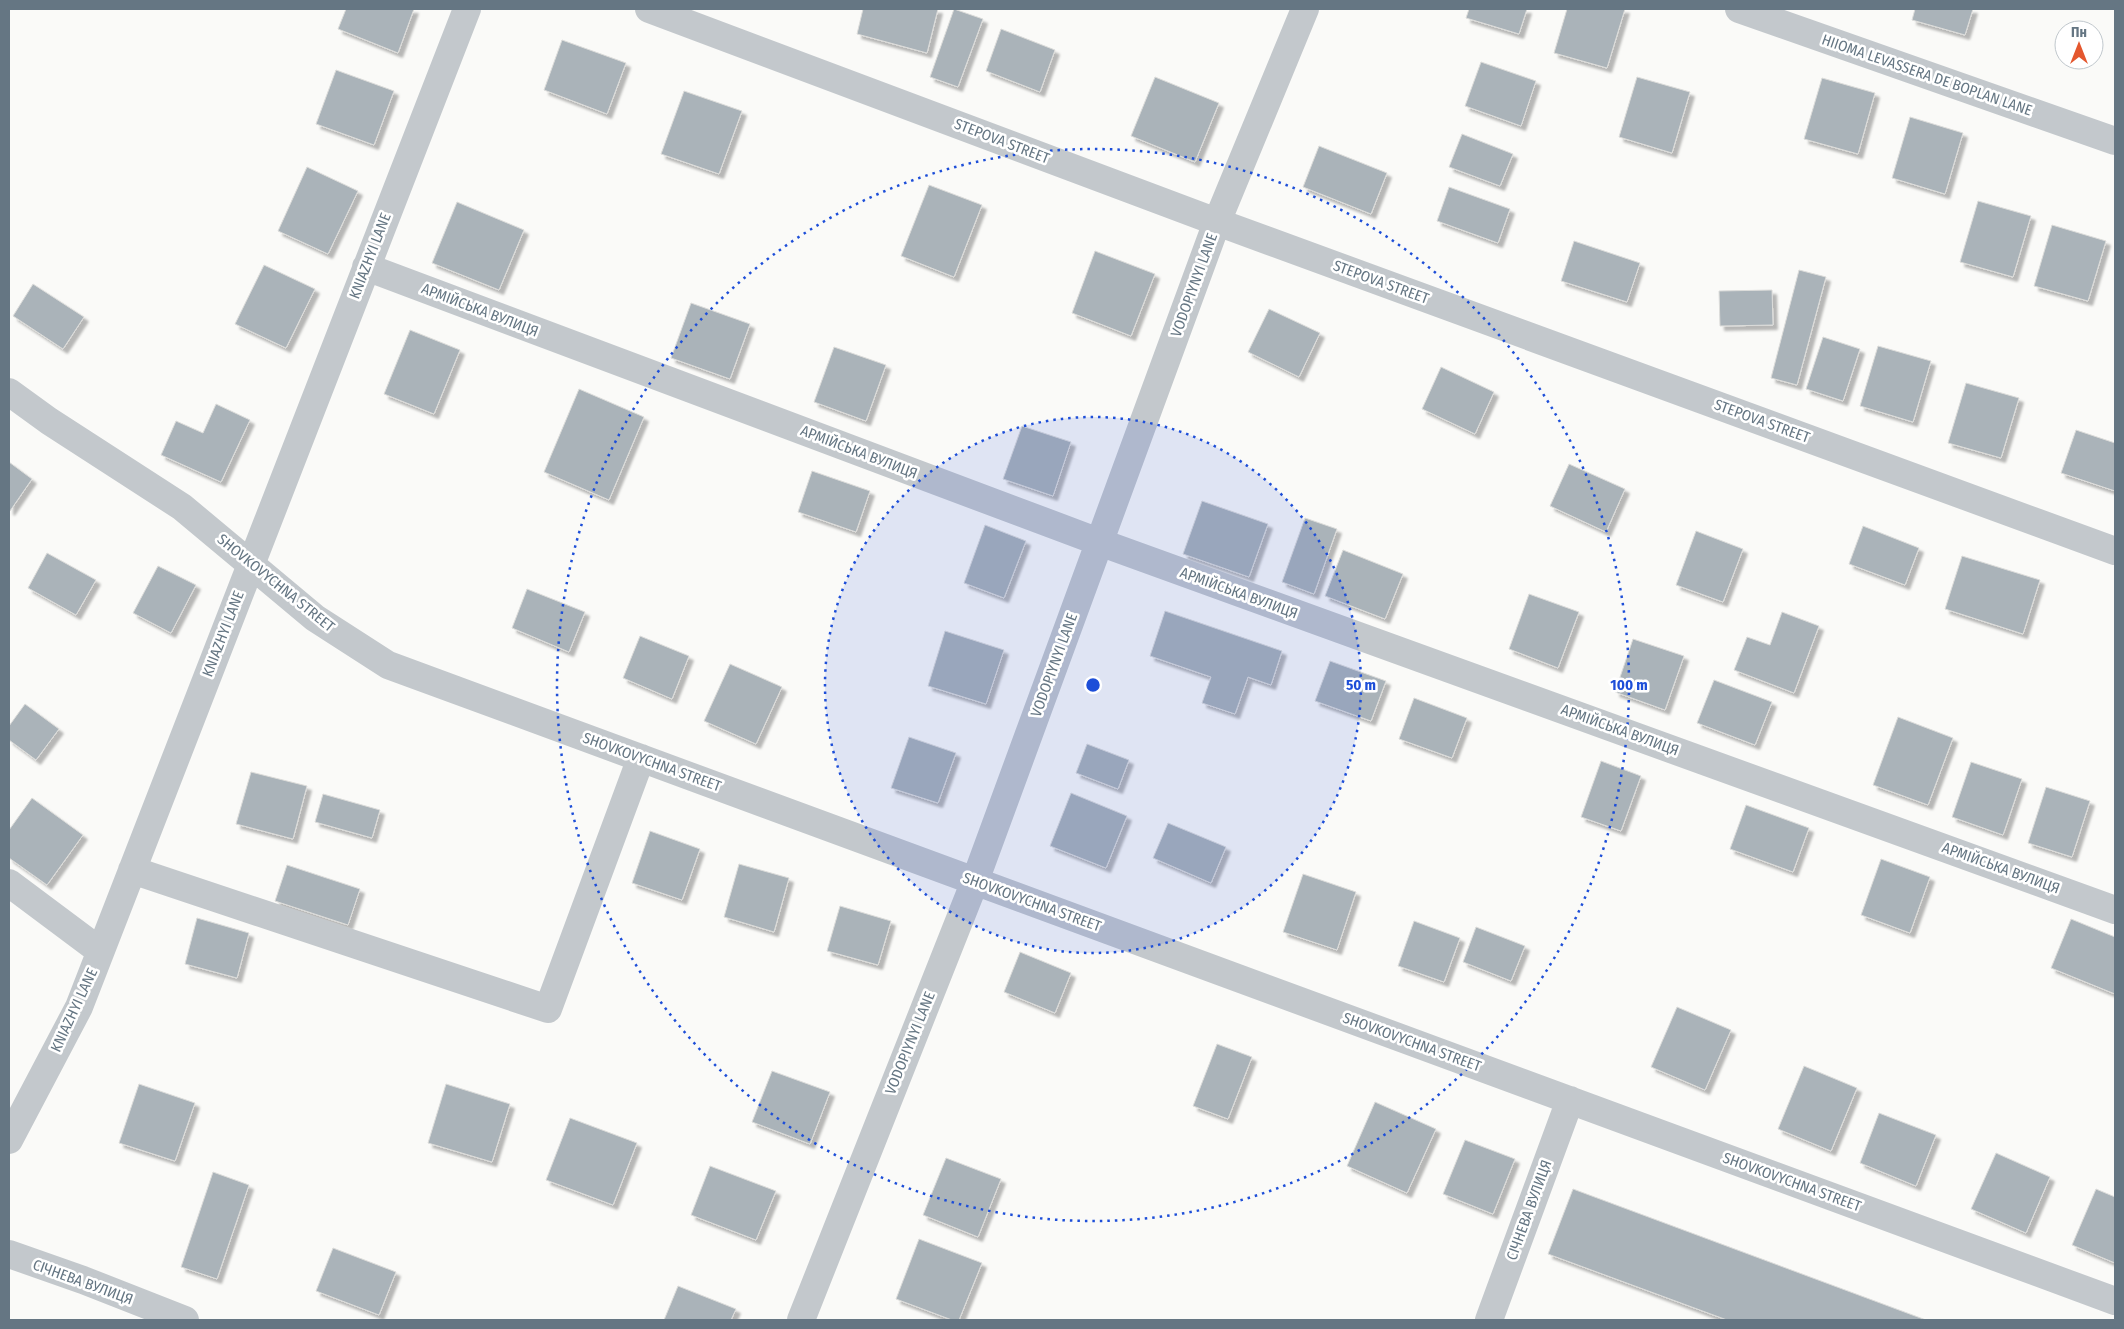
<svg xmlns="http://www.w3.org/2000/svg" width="2124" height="1329" viewBox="0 0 2124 1329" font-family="'Fira Sans Condensed',sans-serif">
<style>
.building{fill:#aab3b9;stroke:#dcdcda;filter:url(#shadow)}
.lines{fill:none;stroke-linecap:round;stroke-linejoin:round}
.minor{stroke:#c3c8cc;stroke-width:28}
.ring{fill:none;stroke:#1d4ed8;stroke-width:2.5;stroke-dasharray:2.5 5}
.labels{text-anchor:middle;stroke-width:5;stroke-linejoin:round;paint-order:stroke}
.street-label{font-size:15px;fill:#657683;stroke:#fff}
.centre{fill:#1d4ed8;stroke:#fff;stroke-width:2.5}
.ring-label{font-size:15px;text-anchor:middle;font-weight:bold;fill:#1d4ed8;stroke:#fff;stroke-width:5;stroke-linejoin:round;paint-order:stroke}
</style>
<defs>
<filter id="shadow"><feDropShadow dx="4.5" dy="4.5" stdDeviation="1" flood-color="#0004"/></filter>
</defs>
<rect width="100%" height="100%" fill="#fafaf8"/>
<path class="building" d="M346,9H414L398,53L338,29Z
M863,9H938L927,53L857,34Z
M954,9L983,19L958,87L930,77Z
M1469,9H1527L1519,34L1466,18Z
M1567,9H1625L1607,68L1554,53Z
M1915,9H1973L1965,35L1912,20Z
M1001,29L1055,50L1040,92L986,71Z
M562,40L626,63L607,114L544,90Z
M1481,62L1536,81L1521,126L1465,106Z
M336,70L394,91L374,145L316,124Z
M1155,77L1219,103L1195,162L1131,136Z
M1637,77L1690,92L1672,153L1619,137Z
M1822,78L1875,93L1858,154L1804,139Z
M684,91L742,111L719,174L661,154Z
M1910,117L1963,133L1945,194L1892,178Z
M1462,134L1513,154L1500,186L1449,167Z
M1319,146L1387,173L1371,214L1303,187Z
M307,167L358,191L328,254L278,231Z
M929,185L982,205L954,277L901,256Z
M1449,187L1510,209L1498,243L1437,221Z
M1978,201L2031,216L2013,277L1960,262Z
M457,202L524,230L499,290L432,263Z
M2052,225L2106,241L2088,301L2034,286Z
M1574,241L1640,263L1627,302L1561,281Z
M1095,251L1155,274L1131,336L1072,313Z
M264,265L315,289L286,348L235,324Z
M1799,270L1826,277L1797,385L1771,378Z
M33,284L84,317L63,349L13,316Z
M1772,290L1773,325L1720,326L1719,291Z
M691,303L750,324L730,379L671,358Z
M1269,309L1320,333L1299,377L1248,352Z
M410,330L460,350L434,414L384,394Z
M1823,337L1860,349L1843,401L1806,389Z
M1878,346L1931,361L1913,422L1860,406Z
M834,347L886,365L866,421L814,402Z
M1441,367L1494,392L1475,434L1422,409Z
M1966,383L2019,398L2001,458L1948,443Z
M579,389L644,417L609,500L544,472Z
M216,404L250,420L221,482L161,455L176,421L203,433Z
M1022,426L1071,442L1053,496L1003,479Z
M2076,430L2115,443V491L2061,473Z
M9,462L32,479L10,511L9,510Z
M1569,464L1625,489L1606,532L1550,506Z
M812,471L870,491L856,532L798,512Z
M1202,501L1268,524L1249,577L1183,554Z
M1305,518L1337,529L1314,594L1282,582Z
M985,525L1026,541L1004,598L964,583Z
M1863,526L1919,548L1905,585L1849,564Z
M1696,531L1743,549L1723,602L1676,585Z
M1343,550L1403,574L1385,619L1325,596Z
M47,553L96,580L76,615L28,588Z
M1962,556L2040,580L2023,634L1945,609Z
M158,566L196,585L171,633L133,613Z
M527,589L585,612L569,652L512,628Z
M1529,594L1579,612L1558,668L1509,649Z
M1165,611L1282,651L1271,685L1248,677L1235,714L1202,703L1211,677L1150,656Z
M1782,612L1819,626L1794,693L1734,670L1747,637L1770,645Z
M945,631L1004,650L986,704L928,686Z
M640,636L689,656L672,699L623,678Z
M1633,639L1684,656L1665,710L1615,692Z
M1330,661L1386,681L1371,721L1315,701Z
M730,664L782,687L756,744L704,721Z
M1714,680L1772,702L1755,745L1697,723Z
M1414,698L1467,718L1452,758L1399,739Z
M25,704L59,729L36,760L9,740V726Z
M1898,717L1953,738L1928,805L1873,785Z
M909,737L956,753L938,803L891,788Z
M1087,744L1129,760L1118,789L1076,773Z
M1601,761L1641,776L1621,831L1581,817Z
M1971,762L2022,779L2003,835L1952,817Z
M251,772L307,786L293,839L236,824Z
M2046,787L2090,801L2072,857L2028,843Z
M1071,793L1127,816L1106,868L1050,846Z
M323,794L380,810L372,838L315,822Z
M32,798L83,835L47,885L9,858V830Z
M1746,805L1809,828L1793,872L1730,849Z
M1168,823L1226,847L1211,883L1153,858Z
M650,831L700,849L682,900L632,883Z
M1881,859L1930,877L1910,933L1861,915Z
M739,864L789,878L774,932L724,917Z
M287,865L360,889L348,925L275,901Z
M1303,874L1356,892L1337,950L1283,932Z
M840,906L891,921L878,965L827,951Z
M197,918L249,933L237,978L185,964Z
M2071,919L2115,937V994L2051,968Z
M1414,921L1460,938L1444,982L1398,966Z
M1476,927L1525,946L1511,981L1463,962Z
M1020,952L1071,973L1055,1013L1004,992Z
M1677,1007L1731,1030L1705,1090L1651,1067Z
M1217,1044L1252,1057L1228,1119L1193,1106Z
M1804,1066L1857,1088L1831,1151L1778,1129Z
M772,1071L830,1092L810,1144L752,1122Z
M139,1084L195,1103L175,1161L119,1143Z
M446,1084L510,1104L492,1162L428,1143Z
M1375,1102L1436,1129L1407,1193L1347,1166Z
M1879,1113L1936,1135L1916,1186L1860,1163Z
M570,1118L637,1143L613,1205L546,1180Z
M1465,1140L1515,1159L1493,1214L1443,1194Z
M1996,1153L2050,1177L2026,1233L1971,1209Z
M946,1158L1001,1179L978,1237L923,1215Z
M710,1166L776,1191L756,1240L691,1215Z
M213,1172L249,1185L217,1279L181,1267Z
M1573,1189L1926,1320H1727L1548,1254Z
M2096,1189L2115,1197V1263L2072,1245Z
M919,1239L982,1263L959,1320H952L896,1299Z
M333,1248L396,1272L379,1315L316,1291Z
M678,1286L736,1309L731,1320H664Z"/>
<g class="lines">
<path class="minor" d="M649,9L1217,222L2115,551
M1739,9L2115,141
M366,267L1099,542L2115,910
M9,392L49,421L182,507L315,618L388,665L2115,1301
M132,870L548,1009L641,758
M9,883L100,951
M9,1140L79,1007L467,9
M9,1254L83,1280L185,1320
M801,1320L975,881L1217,222L1305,9
M1489,1320L1570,1100"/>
</g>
<circle cx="1093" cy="685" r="268" fill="#1d4ed8" fill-opacity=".12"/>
<g class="ring">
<circle cx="1093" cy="685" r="268"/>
<circle cx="1093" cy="685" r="536"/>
</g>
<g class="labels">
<g class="street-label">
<text transform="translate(1927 75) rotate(19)" y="5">HIIOMA LEVASSERA DE BOPLAN LANE</text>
<text transform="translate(1002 141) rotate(21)" y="5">STEPOVA STREET</text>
<text transform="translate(370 256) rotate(-69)" y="5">KNIAZHYI LANE</text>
<text transform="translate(1381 282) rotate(20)" y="5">STEPOVA STREET</text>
<text transform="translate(1194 285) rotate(-70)" y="5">VODOPIYNYI LANE</text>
<text transform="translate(480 310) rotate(21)" y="5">АРМІЙСЬКА ВУЛИЦЯ</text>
<text transform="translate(1762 421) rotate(20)" y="5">STEPOVA STREET</text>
<text transform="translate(859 452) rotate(21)" y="5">АРМІЙСЬКА ВУЛИЦЯ</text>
<text transform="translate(276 583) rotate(39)" y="5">SHOVKOVYCHNA STREET</text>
<text transform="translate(1239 593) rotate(20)" y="5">АРМІЙСЬКА ВУЛИЦЯ</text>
<text transform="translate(223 634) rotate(-69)" y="5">KNIAZHYI LANE</text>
<text transform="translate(1054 665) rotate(-70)" y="5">VODOPIYNYI LANE</text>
<text transform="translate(1620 730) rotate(20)" y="5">АРМІЙСЬКА ВУЛИЦЯ</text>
<text transform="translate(652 762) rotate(20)" y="5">SHOVKOVYCHNA STREET</text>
<text transform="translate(2001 868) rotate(20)" y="5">АРМІЙСЬКА ВУЛИЦЯ</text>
<text transform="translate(1032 902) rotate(20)" y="5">SHOVKOVYCHNA STREET</text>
<text transform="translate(74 1010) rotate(-65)" y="5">KNIAZHYI LANE</text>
<text transform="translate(1412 1042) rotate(20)" y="5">SHOVKOVYCHNA STREET</text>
<text transform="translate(910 1043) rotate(-68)" y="5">VODOPIYNYI LANE</text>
<text transform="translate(1792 1182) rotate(20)" y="5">SHOVKOVYCHNA STREET</text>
<text transform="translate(1529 1210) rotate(-70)" y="5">СІЧНЕВА ВУЛИЦЯ</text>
<text transform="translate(83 1282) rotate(20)" y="5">СІЧНЕВА ВУЛИЦЯ</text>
</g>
</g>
<circle cx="1093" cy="685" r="8" class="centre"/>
<g class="ring-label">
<text x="1361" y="690">50 m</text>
<text x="1629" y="690">100 m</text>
</g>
<rect width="2124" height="1329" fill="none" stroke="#657683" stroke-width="20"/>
<g transform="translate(2079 45)"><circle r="24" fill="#ffffff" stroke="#c1c8cd"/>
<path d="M0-4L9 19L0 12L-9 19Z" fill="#e4572e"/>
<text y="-8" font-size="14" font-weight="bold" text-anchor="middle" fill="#657683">Пн</text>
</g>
</svg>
